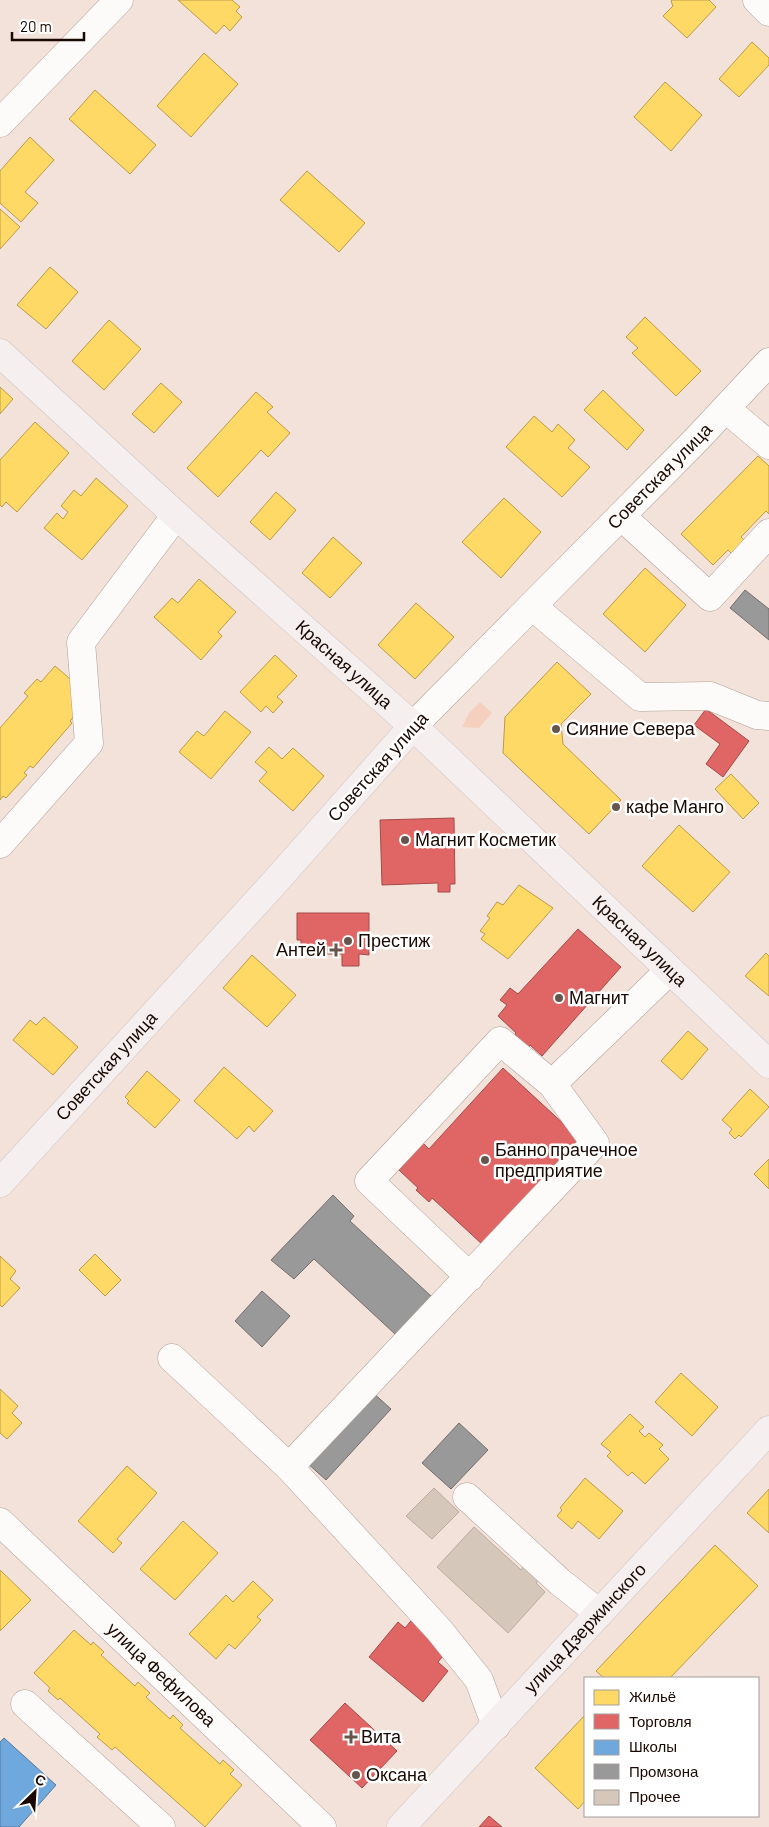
<svg xmlns="http://www.w3.org/2000/svg" width="769" height="1827" viewBox="0 0 769 1827" font-family="Barlow,sans-serif">
<style>
.green{fill:#f5d0be}
.homes{fill:#ffd966;stroke:#ba9b48}
.shops{fill:#e06666;stroke:#a54a48}
.schools{fill:#6fa8dc;stroke:#56789b}
.industry{fill:#999;stroke:#736e6c}
.building{fill:#d6c7bb;stroke:#b9aa9e}
.lines{fill:none;stroke-linecap:round;stroke-linejoin:round}
.minor-casing{stroke:#b0a098;stroke-width:29}
.major-casing{stroke:#cdc3bf;stroke-width:29}
.minor{stroke:#fdfbf9;stroke-width:28}
.major{stroke:#f6eff0;stroke-width:28}
.poi-dot{fill:#66554d;stroke:#fff;stroke-width:2}
.labels{text-anchor:middle;stroke-width:5;stroke-linejoin:round;paint-order:stroke}
.street-label{font-size:18px;fill:#1a0902;stroke:#fff}
.poi-label{font-size:18px;fill:#1a0902;stroke:#fff;text-anchor:start}
</style>
<rect width="100%" height="100%" fill="#f3e2d9"/>
<path class="green" d="M480,702L492,713L479,728L462,727L469,713Z"/>
<path class="homes" d="M178,0H232L240,7L236,11L242,17L230,31L224,25L216,34Z
M672,0H709L716,7L687,38L663,16L673,6L671,1Z
M752,42L769,58V65L739,97L719,79Z
M204,53L238,84L191,137L157,106Z
M665,82L702,115L671,151L634,117Z
M95,90L156,145L130,174L69,119Z
M30,137L54,160L25,192L38,203L21,222L0,203V171Z
M307,171L365,223L339,252L280,200Z
M0,209L20,227L0,249Z
M50,267L78,292L46,329L17,305Z
M645,317L701,371L676,396L632,353L638,348L626,337Z
M109,320L141,349L104,390L72,361Z
M161,383L182,402L154,433L132,414Z
M0,387L13,399L0,414Z
M603,390L644,430L627,450L584,410Z
M256,392L273,407L267,412L290,433L268,457L261,450L218,497L187,468Z
M534,416L552,432L558,424L575,440L568,448L590,467L562,497L506,447Z
M35,422L69,453L17,512L6,502L2,507L0,505V460Z
M758,456L769,466V514L766,511L741,537L745,541L732,554L728,550L713,565L681,534Z
M96,478L128,506L82,560L44,528L57,513L63,519L68,512L61,506L74,490L81,496Z
M276,492L296,510L270,540L250,522Z
M504,498L541,532L501,578L462,542Z
M333,537L362,563L330,598L302,573Z
M645,568L686,605L645,652L603,614Z
M199,579L236,612L218,632L222,636L201,660L154,617L172,598L178,603Z
M416,603L454,637L415,679L378,645Z
M275,655L297,676L277,697L283,702L273,713L266,706L261,712L240,692Z
M557,662L591,694L561,724L563,744L621,800L589,834L503,753L505,717Z
M55,666L91,697L70,721L72,723L33,768L30,766L24,773L27,775L6,798L3,796L0,800V728L28,696L24,693L37,679L41,682Z
M225,711L251,732L211,779L179,752L197,731L204,736Z
M269,747L282,759L293,748L324,776L293,811L259,781L267,772L255,762Z
M731,774L759,803L743,819L715,789Z
M679,825L730,872L693,912L642,866Z
M519,885L553,908L508,959L481,939L485,934L480,931L490,918L487,916L497,902L503,905Z
M766,953L769,956V996L745,976Z
M252,955L296,995L267,1027L223,988Z
M44,1017L78,1047L53,1075L13,1040L30,1020L36,1025Z
M688,1031L708,1049L682,1080L661,1061Z
M224,1067L273,1111L254,1132L249,1126L237,1139L194,1101Z
M147,1071L180,1100L155,1128L127,1103L129,1101L125,1097Z
M750,1089L769,1107L741,1137L739,1135L735,1139L729,1133L732,1129L722,1120Z
M769,1159V1189L754,1174Z
M95,1254L121,1280L105,1296L79,1270Z
M0,1256L16,1271L10,1279L20,1288L2,1307L0,1305Z
M681,1373L718,1407L692,1436L655,1402Z
M0,1389L18,1406L12,1413L22,1423L7,1439L0,1433Z
M630,1414L644,1427L639,1431L645,1437L649,1433L663,1445L659,1449L669,1459L645,1484L632,1472L628,1476L607,1456L611,1452L601,1444Z
M127,1466L157,1493L117,1539L122,1543L113,1553L78,1521Z
M585,1478L623,1511L599,1539L578,1521L572,1529L557,1516L562,1510L560,1508Z
M769,1489V1533L747,1513Z
M183,1521L218,1553L175,1600L140,1569Z
M715,1545L758,1586L670,1678H604L596,1671Z
M0,1570L31,1600L0,1631Z
M253,1581L273,1600L257,1617L261,1620L235,1649L229,1644L216,1659L189,1634L226,1595L233,1602Z
M74,1630L91,1645L93,1642L104,1652L101,1655L135,1686L138,1682L150,1693L146,1697L170,1719L173,1715L183,1725L180,1728L220,1764L223,1760L234,1770L230,1774L242,1785L205,1827L115,1747L112,1750L97,1737L100,1734L60,1698L58,1700L48,1691L50,1688L34,1673Z
M585,1715V1801L578,1809L535,1768Z"/>
<path class="shops" d="M706,709L749,741L723,777L706,764L720,744L694,725Z
M454,818L455,884H450V892H438V883L382,885L380,820Z
M297,913H369V955L359,954V966H342V954H301V940H297Z
M578,929L621,967L542,1056L530,1045L528,1048L514,1035L516,1033L498,1016L507,1005L500,1000L510,988L518,994Z
M503,1068L580,1139L483,1245L432,1198L429,1202L416,1190L418,1188L399,1170L423,1143L429,1149Z
M415,1616L447,1651L438,1662L448,1671L423,1702L369,1657L398,1622L405,1628Z
M345,1703L397,1751L362,1788L310,1740Z
M489,1816L502,1827H479Z"/>
<path class="schools" d="M4,1738L56,1785L19,1827H0V1742Z"/>
<path class="industry" d="M745,590L769,609V640L730,608Z
M333,1195L354,1216L350,1221L432,1297L395,1334L314,1259L294,1279L271,1260Z
M262,1291L290,1316L262,1347L235,1321Z
M371,1391L391,1409L326,1480L307,1463Z
M459,1423L488,1450L451,1489L422,1463Z"/>
<path class="building" d="M434,1488L459,1512L432,1539L406,1516Z
M474,1527L521,1570L525,1564L540,1578L536,1583L545,1592L508,1633L437,1567Z"/>
<g class="lines">
<g class="minor-casing">
<g id="minor">
<path d="M757,0L769,12"/>
<path d="M0,123L119,0"/>
<path d="M726,409L769,445"/>
<path d="M621,516L710,597L769,533"/>
<path d="M532,606L640,697L710,696L757,715L769,716"/>
<path id="s1" d="M413,726L696,440L769,362"/>
<path d="M0,844L89,743L81,642L176,515"/>
<path d="M552,1084L670,970"/>
<path d="M172,1358L289,1467L439,1630L479,1680L496,1726"/>
<path d="M289,1467L595,1143L552,1084L500,1041L369,1181L470,1277"/>
<path d="M467,1497L560,1582L599,1613"/>
<path id="s2" d="M0,1522L322,1827"/>
<path d="M25,1704L161,1827"/>
</g>
</g>
<g class="major-casing">
<g id="major">
<path id="s3" d="M0,353L176,515L413,726L769,1064"/>
<path id="s4" d="M0,1183L275,882L413,726"/>
<path id="s5" d="M401,1827L769,1430"/>
</g>
</g>
<use href="#minor" class="minor"/>
<use href="#major" class="major"/>
</g>
<g class="poi-dot">
<circle cx="556" cy="729" r="5"/>
<circle cx="616" cy="807" r="5"/>
<circle cx="405" cy="840" r="5"/>
<circle cx="348" cy="941" r="5"/>
<path d="M333.5 942.5h5v5h5v5h-5v5h-5v-5h-5v-5h5z"/>
<circle cx="559" cy="998" r="5"/>
<circle cx="485" cy="1160" r="5"/>
<path d="M348.5 1729.5h5v5h5v5h-5v5h-5v-5h-5v-5h5z"/>
<circle cx="356" cy="1775" r="5"/>
</g>
<g class="labels">
<g class="street-label">
<text dy="6" stroke="none"><textPath href="#s1" startOffset="351">Советская улица</textPath></text>
<text dy="6" stroke="none"><textPath href="#s3" startOffset="464">Красная улица</textPath></text>
<text transform="translate(378 767) rotate(-48)" y="6">Советская улица</text>
<text dy="6" stroke="none"><textPath href="#s3" startOffset="869">Красная улица</textPath></text>
<text dy="6" stroke="none"><textPath href="#s4" startOffset="158">Советская улица</textPath></text>
<text dy="6" stroke="none"><textPath href="#s5" startOffset="271">улица Дзержинского</textPath></text>
<text dy="6" stroke="none"><textPath href="#s2" startOffset="222">улица Фефилова</textPath></text>
</g>
<g class="poi-label">
<text x="566" y="735">Сияние Севера</text>
<text x="626" y="813">кафе Манго</text>
<text x="415" y="846">Магнит Косметик</text>
<text x="358" y="947">Престиж</text>
<text x="326" y="956" text-anchor="end">Антей</text>
<text x="569" y="1004">Магнит</text>
<text x="495" y="1156">Банно прачечное<tspan x="495" dy="21">предприятие</tspan></text>
<text x="361" y="1743">Вита</text>
<text x="366" y="1781">Оксана</text>
</g>
</g>
<rect x="584" y="1677" width="175" height="140" fill="#ffffff" stroke="#a39d9a"/>
<rect x="594" y="1690" width="25" height="15" fill="#ffd966" stroke="#a39d9a"/>
<text x="629" y="1702" font-size="15" fill="#1a0902">Жильё</text>
<rect x="594" y="1714" width="25" height="15" fill="#e06666" stroke="#a39d9a"/>
<text x="629" y="1727" font-size="15" fill="#1a0902">Торговля</text>
<rect x="594" y="1740" width="25" height="15" fill="#6fa8dc" stroke="#a39d9a"/>
<text x="629" y="1752" font-size="15" fill="#1a0902">Школы</text>
<rect x="594" y="1764" width="25" height="15" fill="#999999" stroke="#a39d9a"/>
<text x="629" y="1777" font-size="15" fill="#1a0902">Промзона</text>
<rect x="594" y="1790" width="25" height="15" fill="#d6c7bb" stroke="#a39d9a"/>
<text x="629" y="1802" font-size="15" fill="#1a0902">Прочее</text>
<g transform="translate(35 1792) rotate(25)" stroke="#ffffff" stroke-width="4" paint-order="stroke">
<path d="M0-4L9 19L0 12L-9 19Z" fill="#1a0902"/>
<text y="-8" font-size="14" font-weight="bold" text-anchor="middle" fill="#1a0902">С</text>
</g>
<path d="M12 32v8h72v-8" fill="none" stroke="#1a0902" stroke-width="2.5"/>
<text x="20" y="32" font-size="15" fill="#1a0902" stroke="#ffffff" stroke-width="4" paint-order="stroke">20 m</text>
</svg>
